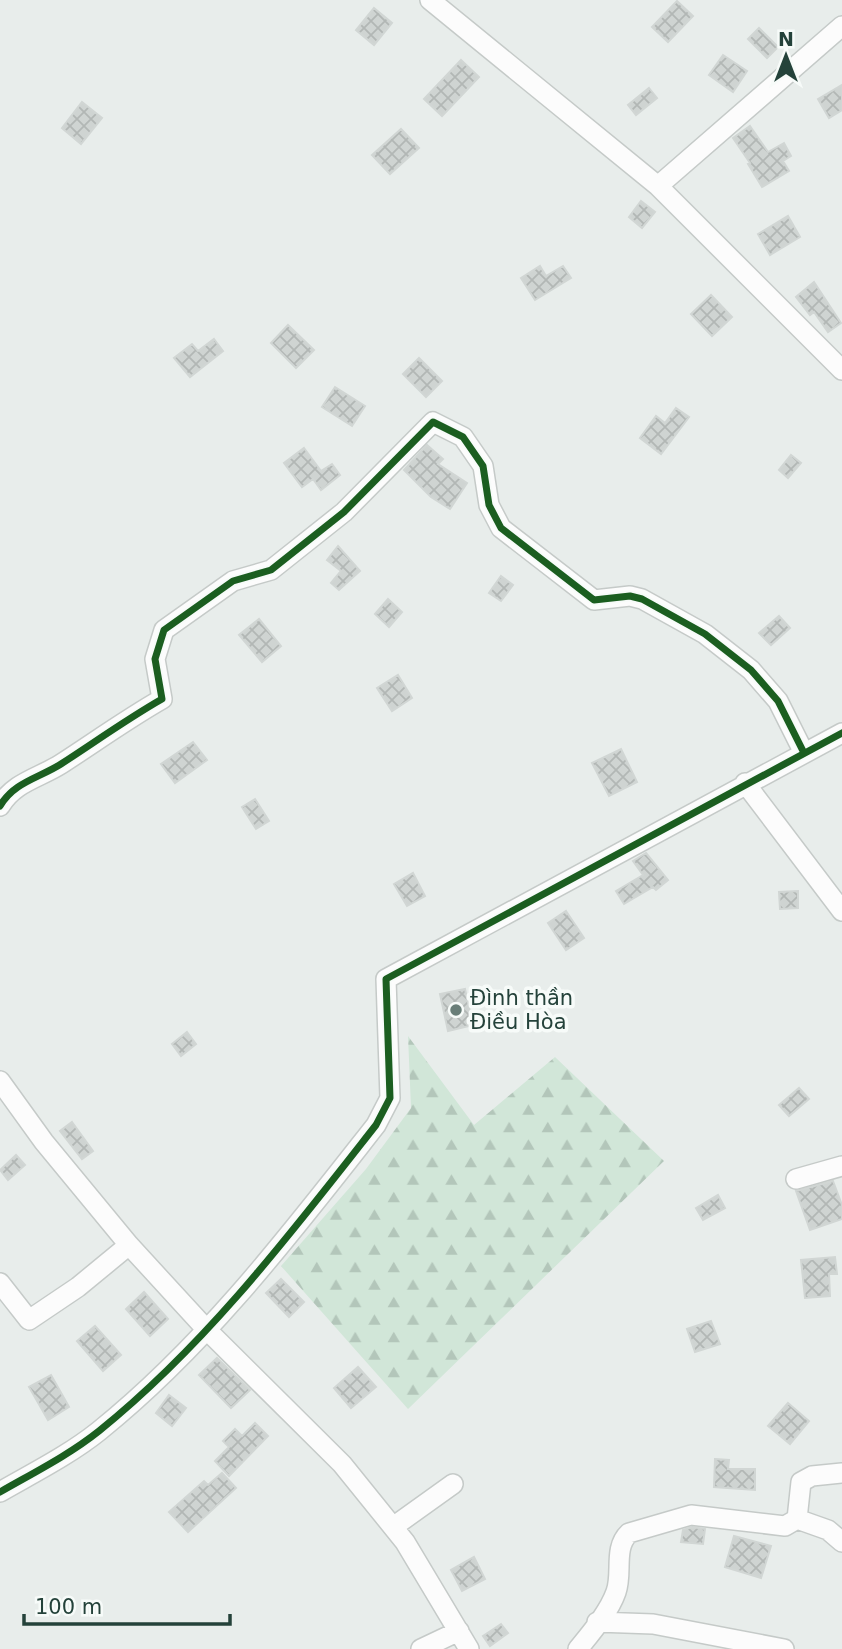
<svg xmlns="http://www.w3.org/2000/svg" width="842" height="1649" viewBox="0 0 842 1649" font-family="'DejaVu Sans',sans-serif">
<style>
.forest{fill:url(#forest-firs)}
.building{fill:url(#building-cross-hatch);stroke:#d1d6d4;stroke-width:2}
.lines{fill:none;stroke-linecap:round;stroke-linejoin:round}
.minor-casing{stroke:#c5cac8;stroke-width:22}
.minor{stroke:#fcfcfc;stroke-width:19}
.cycleway-casing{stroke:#f7fbf9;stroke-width:11}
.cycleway{stroke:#1b5e20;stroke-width:7}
.poi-dot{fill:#697e78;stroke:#f7fbf9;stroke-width:2.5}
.labels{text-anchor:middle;stroke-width:7;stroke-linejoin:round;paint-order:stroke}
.poi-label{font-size:21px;fill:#24423a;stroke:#f7fbf9;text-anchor:start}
</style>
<defs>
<pattern id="forest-firs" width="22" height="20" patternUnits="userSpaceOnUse" patternTransform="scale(1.75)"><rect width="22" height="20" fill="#d1e6d8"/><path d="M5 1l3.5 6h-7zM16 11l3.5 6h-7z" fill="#b3c6ba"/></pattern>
<pattern id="building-cross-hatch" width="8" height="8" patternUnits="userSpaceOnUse" patternTransform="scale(1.75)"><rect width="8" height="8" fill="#cfd4d2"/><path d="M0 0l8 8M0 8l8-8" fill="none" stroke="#b2b7b5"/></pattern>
</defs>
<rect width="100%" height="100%" fill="#e8edeb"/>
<path class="forest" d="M408,1036L474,1125L555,1057L664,1161L408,1409L281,1266L366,1169L411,1108Z"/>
<path class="building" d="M677,1L693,16L668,42L652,27Z
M374,8L392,23L374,45L356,30Z
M759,28L778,47L767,58L748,39Z
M723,55L747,71L733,92L709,75Z
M461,60L479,77L442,116L424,99Z
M842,85V110L829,118L818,99Z
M649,88L657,98L636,115L628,105Z
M82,102L102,118L81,144L62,128Z
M750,126L768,152L784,143L791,156L783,161L789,171L762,187L748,164L750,163L733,138Z
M401,129L419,148L390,174L372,155Z
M641,201L655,212L642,228L629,217Z
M788,216L800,237L770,255L758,234Z
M540,266L546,276L563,266L571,278L535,300L521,278Z
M814,282L841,323L828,332L814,312L810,315L796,297Z
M711,295L732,317L712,336L691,314Z
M288,325L314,350L296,368L271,343Z
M214,339L223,351L190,377L174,358L192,344L198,351Z
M419,358L442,381L426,397L403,374Z
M335,387L365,406L352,426L322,407Z
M676,408L689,417L661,454L640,438L656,416L665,423Z
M427,445L443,459L438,464L467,483L450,509L431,497L404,470Z
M304,448L321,471L332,464L340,475L321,490L313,479L302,487L284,463Z
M791,455L801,463L788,478L779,470Z
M338,546L360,571L339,590L331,583L341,571L327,560Z
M501,576L513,585L501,601L489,593Z
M388,599L402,612L389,627L375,614Z
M779,616L790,628L771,645L759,633Z
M259,619L281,646L262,662L239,635Z
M398,675L412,698L392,711L377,688Z
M193,742L207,760L175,783L161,764Z
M621,749L637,782L609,796L592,763Z
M255,799L269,821L256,829L242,807Z
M646,853L668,880L656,890L653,887L624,904L616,891L643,875L633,861Z
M413,873L425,896L407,906L394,884Z
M798,891V908L780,909L779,892Z
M566,911L584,938L566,950L548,923Z
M465,989L473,1025L448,1031L440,994Z
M187,1032L196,1044L181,1056L172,1044Z
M799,1088L809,1099L789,1116L779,1105Z
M72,1122L93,1151L82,1159L60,1131Z
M16,1155L25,1165L8,1180L0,1170Z
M833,1181L842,1205V1219L810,1230L796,1191Z
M718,1195L725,1208L703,1220L696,1208Z
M835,1257L837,1274H829L830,1296L805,1298L801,1260Z
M281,1279L304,1302L289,1317L266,1293Z
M144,1292L168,1319L150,1336L126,1309Z
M711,1321L720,1344L695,1352L687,1329Z
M95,1326L121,1355L103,1371L77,1341Z
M217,1358L250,1390L231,1408L199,1375Z
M358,1367L376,1387L351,1408L334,1388Z
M51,1375L69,1407L48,1420L29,1387Z
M169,1395L186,1408L172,1426L156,1413Z
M788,1403L809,1421L790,1444L768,1426Z
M255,1423L268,1436L229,1476L215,1461L229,1447L223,1441L235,1429L242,1436Z
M715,1459L729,1460L728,1469H755V1490L714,1487Z
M222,1473L236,1488L188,1532L169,1512L204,1481L208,1485Z
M692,1527L705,1529L703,1544L681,1542L683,1530Z
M734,1536L771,1546L761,1578L725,1567Z
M474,1557L485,1579L462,1591L451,1570Z
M501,1624L508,1633L490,1646L483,1636Z"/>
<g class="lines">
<g class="minor-casing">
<path id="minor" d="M430,0L658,186L842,370
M658,186L842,26
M745,783L842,911
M0,806C14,782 39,778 61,764C95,742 127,719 162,699L155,659L164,630L233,581L271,570L344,512L433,422L463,437L483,466L489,505L501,528L594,600L630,596L642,599L705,634L751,670L778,701L803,751
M0,1081L44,1142L129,1245L207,1330L342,1464L405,1542L469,1649
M796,1179L842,1166
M0,1283L29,1320L78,1287L129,1245
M0,1492C33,1473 69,1455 99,1431C206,1345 292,1232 376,1125L390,1098L386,979L842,733
M797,1519L828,1530L842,1542
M393,1527L453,1484
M597,1622L653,1624L784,1649
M421,1649L459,1631
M578,1649C591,1633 609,1612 616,1592C623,1573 613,1548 629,1533L691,1515L785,1526L797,1519L801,1482L812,1476L842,1473"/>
</g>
<use href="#minor" class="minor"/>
<g class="cycleway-casing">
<path id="cycleway" d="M0,806C14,782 39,778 61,764C95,742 127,719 162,699L155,659L164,630L233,581L271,570L344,512L433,422L463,437L483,466L489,505L501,528L594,600L630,596L642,599L705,634L751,670L778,701L803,751
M0,1492C33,1473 69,1455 99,1431C206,1345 292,1232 376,1125L390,1098L386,979L842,733"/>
</g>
<use href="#cycleway" class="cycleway"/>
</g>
<circle class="poi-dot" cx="456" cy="1010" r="7"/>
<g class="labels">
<g class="poi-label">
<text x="470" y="1005">Đình thần<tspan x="470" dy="24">Điều Hòa</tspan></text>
</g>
</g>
<g transform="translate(786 56)" stroke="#f7fbf9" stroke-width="5" paint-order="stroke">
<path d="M0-5L12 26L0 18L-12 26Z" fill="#24423a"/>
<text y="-10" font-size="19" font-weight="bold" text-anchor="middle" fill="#24423a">N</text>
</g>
<path d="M24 1614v10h206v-10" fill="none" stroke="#24423a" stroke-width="3.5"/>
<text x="35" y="1614" font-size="21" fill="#24423a" stroke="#f7fbf9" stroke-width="5" paint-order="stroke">100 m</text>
</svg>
